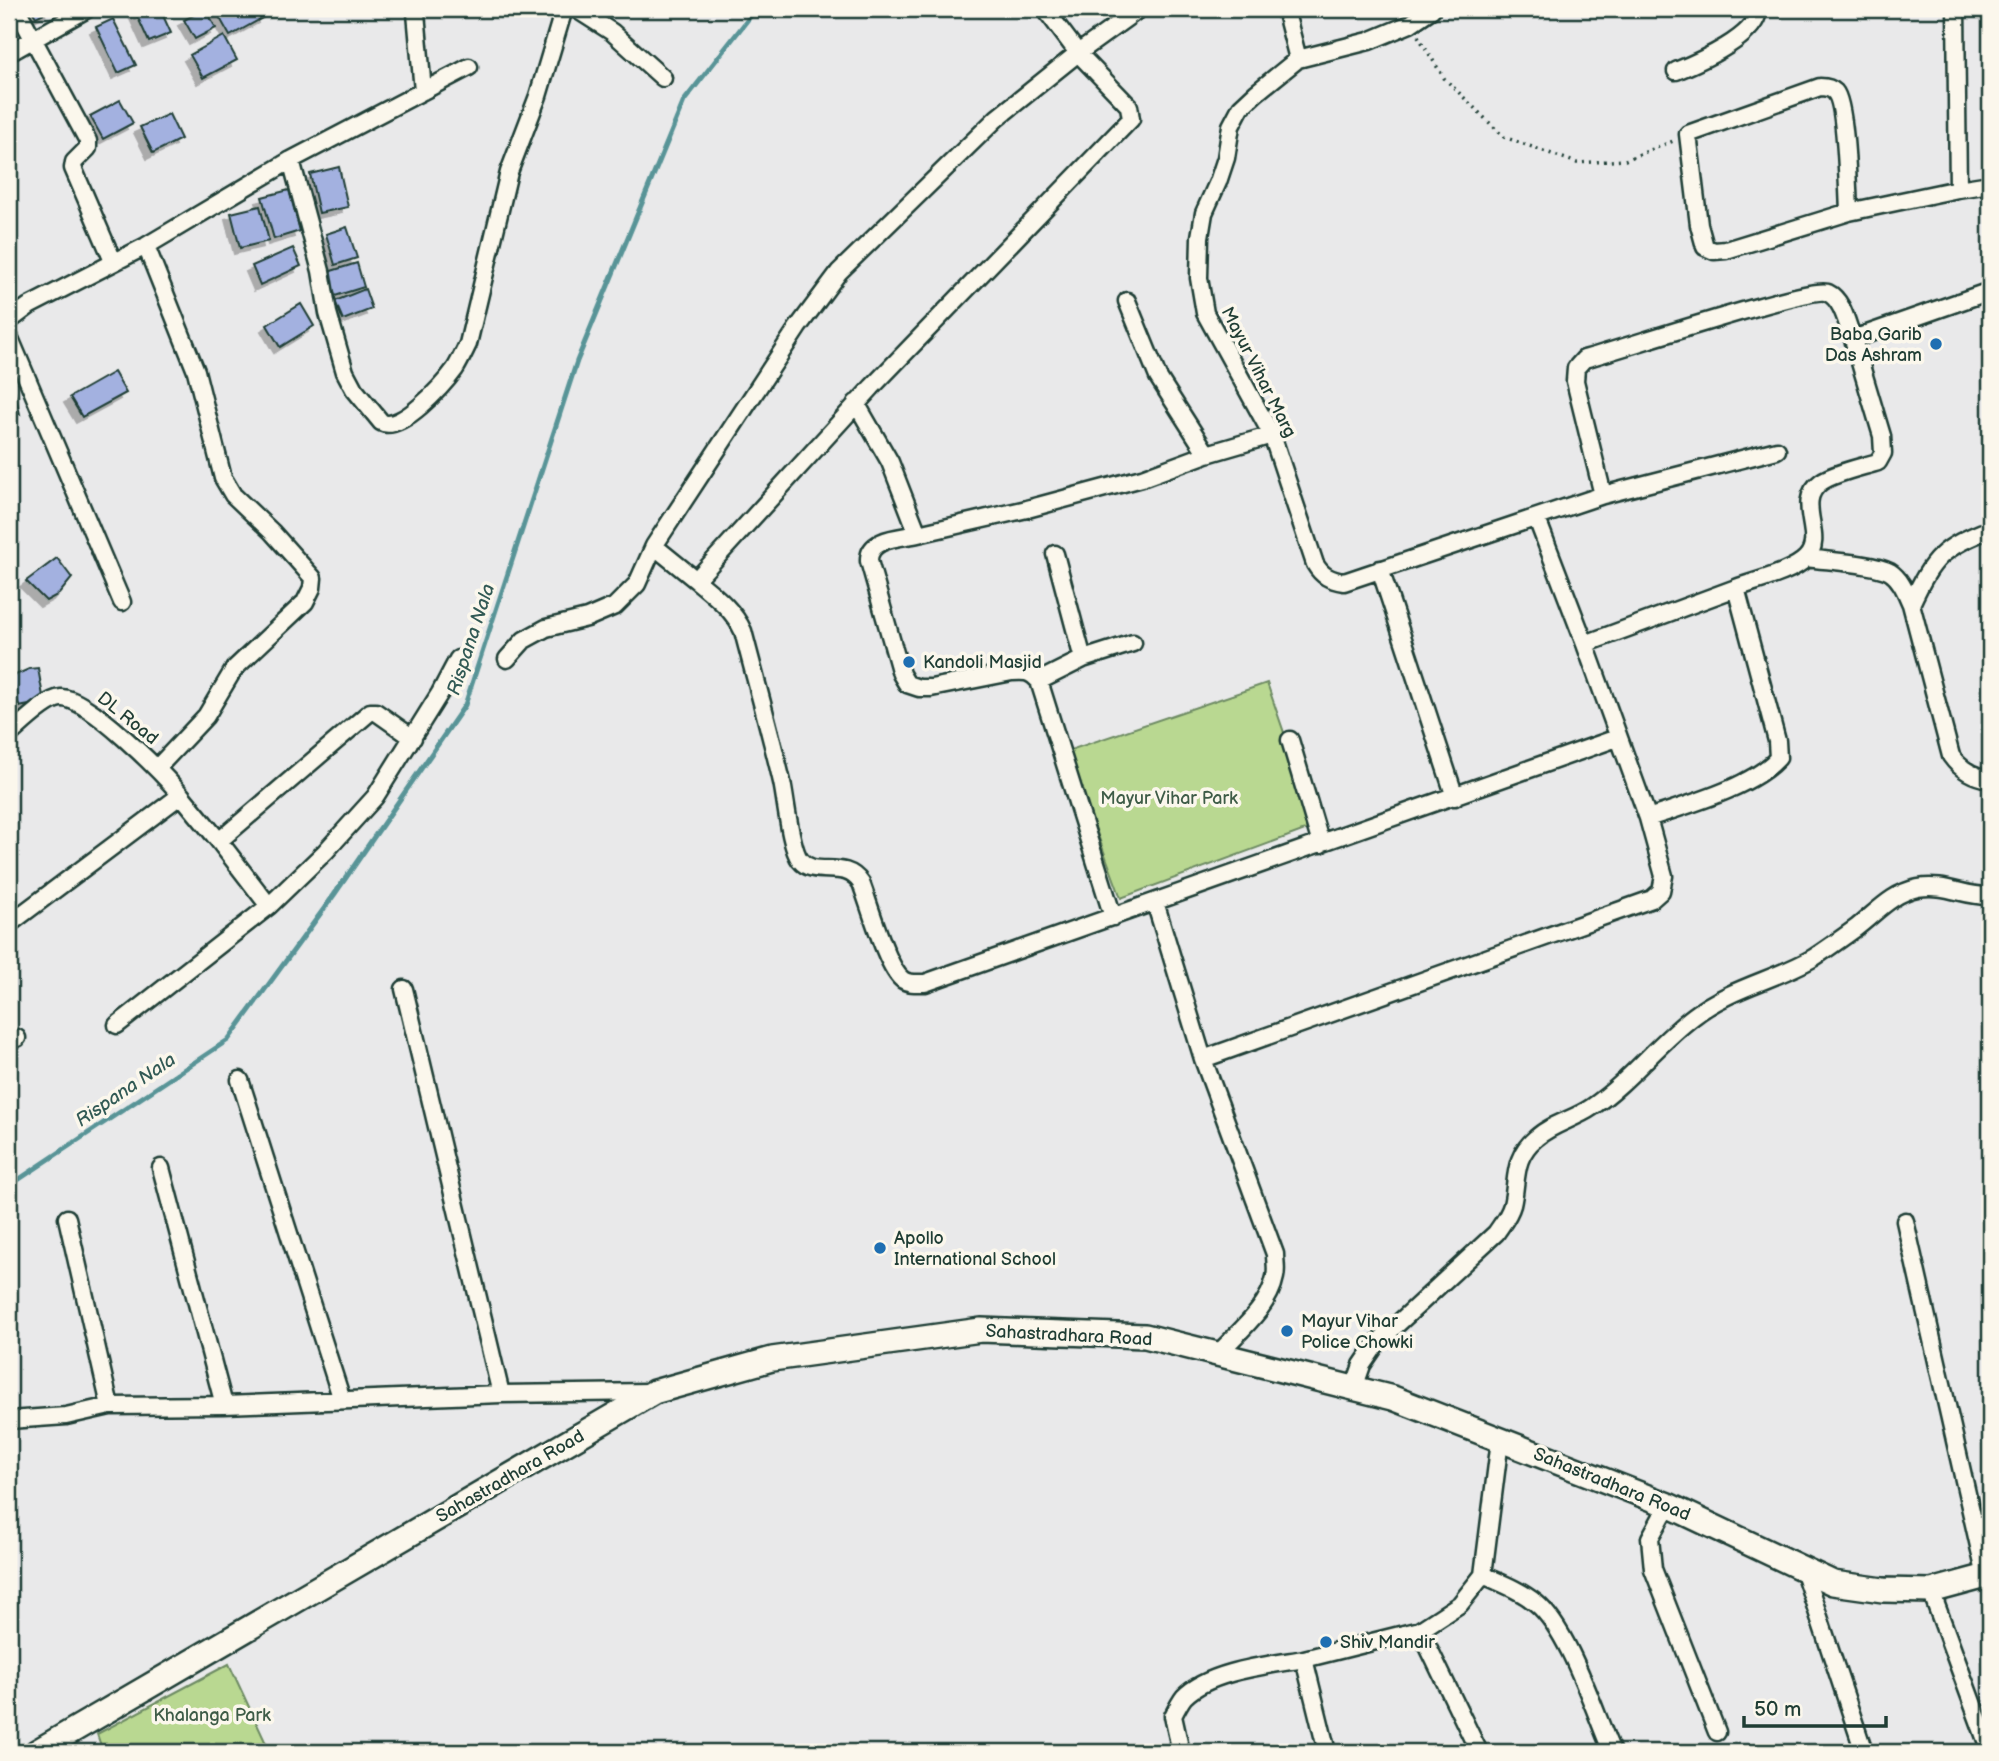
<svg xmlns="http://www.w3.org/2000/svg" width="1999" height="1761" viewBox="0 0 1999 1761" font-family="'Balsamiq Sans',sans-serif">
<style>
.green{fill:#b9d891;stroke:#6c8a62;stroke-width:2}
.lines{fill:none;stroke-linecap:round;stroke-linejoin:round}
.stream{stroke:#589497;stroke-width:5}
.building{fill:#a3b1e0;stroke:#1f3d34;stroke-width:2;filter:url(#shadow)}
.minor-casing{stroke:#1f3d34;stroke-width:21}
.secondary-casing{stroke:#1f3d34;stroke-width:28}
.path{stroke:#1f3d34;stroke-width:3.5;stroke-dasharray:2 5;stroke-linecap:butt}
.minor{stroke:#fbf7ec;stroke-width:16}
.secondary{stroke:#fbf7ec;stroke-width:23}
.poi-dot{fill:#1f6fb2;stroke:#fbf7ec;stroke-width:2.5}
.labels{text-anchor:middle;stroke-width:7;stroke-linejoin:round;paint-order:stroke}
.poi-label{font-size:18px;fill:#1f3d34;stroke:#fbf7ec;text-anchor:start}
.street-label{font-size:18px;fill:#1f3d34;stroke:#fbf7ec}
.park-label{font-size:18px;fill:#3e5c47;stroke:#fbf7ec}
.water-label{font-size:19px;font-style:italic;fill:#325a55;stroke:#fbf7ec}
</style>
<defs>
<filter id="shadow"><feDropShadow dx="-6" dy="6" stdDeviation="0" flood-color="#0004"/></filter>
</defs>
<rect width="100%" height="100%" fill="#e9e9ea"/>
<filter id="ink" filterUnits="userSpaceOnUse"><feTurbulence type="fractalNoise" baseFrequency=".0143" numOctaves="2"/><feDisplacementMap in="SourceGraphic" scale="14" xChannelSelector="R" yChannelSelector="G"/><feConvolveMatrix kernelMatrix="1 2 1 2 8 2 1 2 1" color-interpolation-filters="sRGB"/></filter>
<g filter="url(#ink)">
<path class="green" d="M1267,683L1316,826L1121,898L1067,751Z
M229,1664L270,1752H103L97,1734Z"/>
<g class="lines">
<path class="stream" d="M9,1186L228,1040L334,895L465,705L577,361L684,101L756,9"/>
</g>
<path class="building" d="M31,9H52L36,17Z
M134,9H160L171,33L149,42Z
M205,9L216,28L195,39L184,20Z
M225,9H260L264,17L230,36L217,13Z
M113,19L136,65L118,73L96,27Z
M224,36L237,60L203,78L190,55Z
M120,100L133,123L103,139L90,116Z
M169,114L181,139L153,153L140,127Z
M339,167L348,207L319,213L310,174Z
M289,190L300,231L274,239L262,197Z
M260,206L269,241L240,248L231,213Z
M347,227L357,258L335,265L326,234Z
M293,248L301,266L260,285L252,266Z
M357,263L364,287L335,296L328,272Z
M365,289L372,309L343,320L335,301Z
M301,304L314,326L280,347L267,325Z
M9,369L20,414L9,411Z
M114,372L126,393L82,417L70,397Z
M57,558L72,578L59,594L46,601L26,581Z
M38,668L44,702L19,707L13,676L29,669Z"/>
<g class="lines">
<g class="minor-casing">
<path id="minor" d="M17,9L88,141V148L74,162L73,168L113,261
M418,9L416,13L423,91
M576,9L612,32L663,78
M1045,9L1078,53L1129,106L1131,119L872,387L696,580L654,546L798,327L839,272L997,118L1078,53L1139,9
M1285,9L1298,59
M1432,9L1410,24L1369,41L1298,59L1256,93L1241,107L1231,126L1226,158L1218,182L1204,213L1200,237L1199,278L1205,313L1272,435L1315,564C1322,576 1330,580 1344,582L1603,495L1575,381L1576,368L1584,359C1616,351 1813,285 1828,293C1843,300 1847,325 1853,339
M9,53L87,9
M1676,71C1698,62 1759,36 1758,9
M291,160L321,271L328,313L345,372L354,389L381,422C400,434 444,384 455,369C460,361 464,352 468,344L509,172L538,96L564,9
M1958,189L1990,184
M1849,212L1726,250L1714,251L1705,247L1699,225L1688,134L1820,87C1826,87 1831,88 1835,92C1846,104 1848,192 1849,212L1958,189L1956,9
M146,246L196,371L223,478L233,495L272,532L313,578L312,588L305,602L234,669L206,716L157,768
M1127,301L1158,377L1207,454
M9,321L29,306L146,246L291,160L469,67
M9,336L122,602
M856,403L890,462L918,534L1027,509L1142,478L1207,454L1272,435
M1603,495L1777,450
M918,534C900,538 868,538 869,561L901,674L907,684L919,688H931L1012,672C1025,671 1030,671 1039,681L1113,917
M1055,554L1083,659
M1807,558C1827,561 1873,563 1890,572C1901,579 1906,593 1911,604L1951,756C1961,770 1973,777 1990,779
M1380,569L1455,797
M696,580C714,595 733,609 743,631C756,681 770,731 782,782C786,800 790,847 800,860C815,879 845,858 861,883C869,903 887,969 903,980C909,984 918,983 925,983L1617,738
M1911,604C1933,557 1942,548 1990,529
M1585,644L1736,588
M507,659L524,640L546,628L587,618L615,606L637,584L654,546
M1039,681L1083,659L1133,643
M9,735C21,725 46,699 61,698C87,696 163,774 181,795
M1290,740L1321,844
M1648,818C1686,805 1751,788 1778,758L1777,741L1736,588C1755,581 1793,572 1806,558C1827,537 1793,502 1821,482C1834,473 1862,467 1878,462L1883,453L1882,436L1853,339L1990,291
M219,841L269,906L325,852L375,797L440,693L458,659
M1155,902L1203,1059L1275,1254C1275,1262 1277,1270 1275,1277C1269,1308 1238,1332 1218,1354
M9,924L181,795L219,841L370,712H376L413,738
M404,989L501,1394
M117,1025L269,906
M9,1041L17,1038
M1203,1059L1652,899L1661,891L1664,876L1648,818L1585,644L1537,519
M240,1080L342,1400
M161,1168L224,1405
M67,1218L110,1406
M1905,1221L1986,1577
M1354,1388L1362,1365L1377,1343L1496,1233C1502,1224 1509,1216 1512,1205C1518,1180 1512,1158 1536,1138C1551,1124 1575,1119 1592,1107C1630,1081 1658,1043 1694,1016C1730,988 1775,980 1813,958C1827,949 1842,938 1856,928C1877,912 1892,893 1918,888C1945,883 1965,897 1990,896
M9,1420L66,1416L110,1406L224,1405L501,1394L651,1392
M1668,1505L1650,1538L1653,1569L1717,1732
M1803,1569L1864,1752
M1483,1575L1500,1440
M1931,1591L1990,1751
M1181,1752L1173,1716C1176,1710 1180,1702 1184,1697C1209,1671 1269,1665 1304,1659
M1327,1752L1304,1659L1420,1630
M1479,1752L1420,1630L1460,1604L1483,1575C1501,1583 1520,1590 1536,1603C1569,1630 1594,1711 1612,1752"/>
</g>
<g class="secondary-casing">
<path id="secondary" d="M36,1752L654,1392L772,1359L981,1330L1145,1336L1393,1398L1668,1505L1833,1583L1883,1590L1931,1591L1990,1575"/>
</g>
<path class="path" d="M1418,36L1444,78L1504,137L1577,163L1625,160L1673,141"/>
<use href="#minor" class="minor"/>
<use href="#secondary" class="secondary"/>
</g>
</g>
<g class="poi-dot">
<circle cx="1936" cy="344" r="7"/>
<circle cx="909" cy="662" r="7"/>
<circle cx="880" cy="1248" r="7"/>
<circle cx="1287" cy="1331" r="7"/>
<circle cx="1326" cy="1642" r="7"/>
</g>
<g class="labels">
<g class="poi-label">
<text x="1922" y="340" text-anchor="end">Baba Garib<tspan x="1922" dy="21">Das Ashram</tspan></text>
<text x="923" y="668">Kandoli Masjid</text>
<text x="894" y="1244">Apollo<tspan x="894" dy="21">International School</tspan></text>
<text x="1301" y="1327">Mayur Vihar<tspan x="1301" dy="21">Police Chowki</tspan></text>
<text x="1340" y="1648">Shiv Mandir</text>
</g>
<g class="street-label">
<text transform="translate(1259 372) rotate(63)" y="6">Mayur Vihar Marg</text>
<text transform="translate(128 718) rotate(39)" y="6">DL Road</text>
<text transform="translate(1069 1335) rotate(3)" y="6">Sahastradhara Road</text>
<text transform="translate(510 1476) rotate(-30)" y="6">Sahastradhara Road</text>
<text transform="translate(1612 1484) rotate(22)" y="6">Sahastradhara Road</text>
</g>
<g class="park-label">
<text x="1169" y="804">Mayur Vihar Park</text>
<text x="212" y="1721">Khalanga Park</text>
</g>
<g class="water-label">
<text transform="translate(470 639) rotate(-72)" y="7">Rispana Nala</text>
<text transform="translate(125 1089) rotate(-34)" y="7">Rispana Nala</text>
</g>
</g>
<rect width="1999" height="1761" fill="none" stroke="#fbf7ec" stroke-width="35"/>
<rect x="18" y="18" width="1964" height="1726" fill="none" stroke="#1f3d34" stroke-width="2.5" filter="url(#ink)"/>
<path d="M1744 1716v10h142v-10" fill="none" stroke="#1f3d34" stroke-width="3.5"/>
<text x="1754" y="1716" font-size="21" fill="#1f3d34" stroke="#fbf7ec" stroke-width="5" paint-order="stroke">50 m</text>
</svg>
